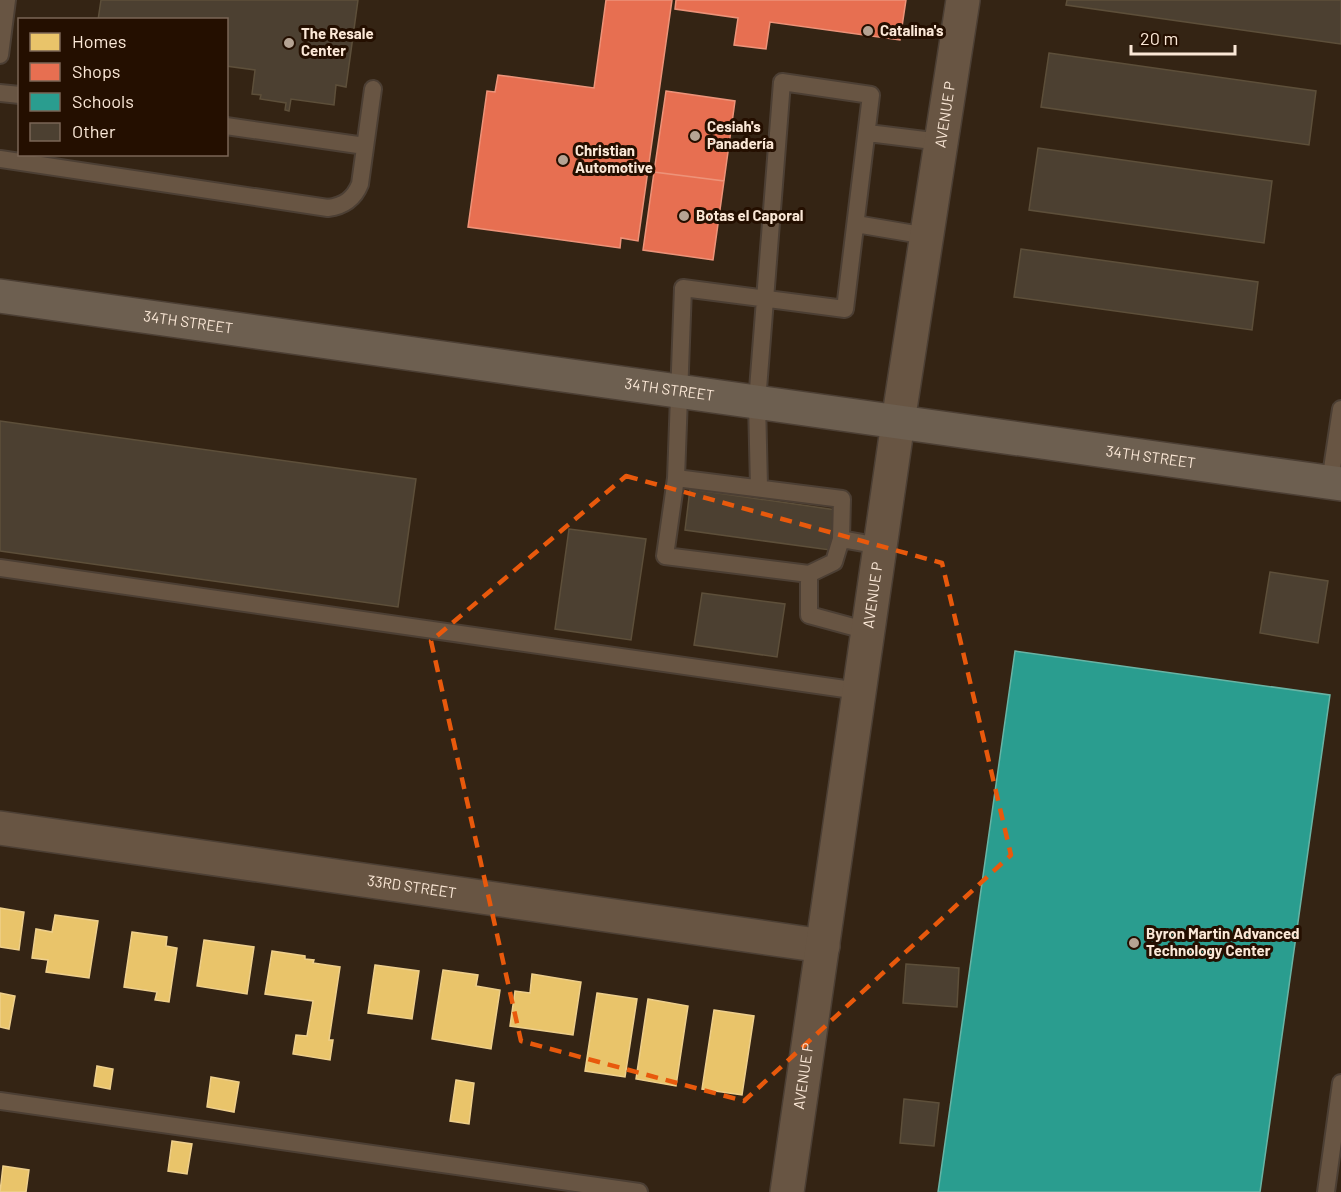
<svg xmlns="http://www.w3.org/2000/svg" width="1341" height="1192" viewBox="0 0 1341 1192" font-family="Barlow,sans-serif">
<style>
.homes{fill:#e9c46a;stroke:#eecf8b;stroke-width:1.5}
.shops{fill:#e76f51;stroke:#ed9379;stroke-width:1.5}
.schools{fill:#2a9d8f;stroke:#69b4a5;stroke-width:1.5}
.building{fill:#4c4031;stroke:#5d4f3a;stroke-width:1.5}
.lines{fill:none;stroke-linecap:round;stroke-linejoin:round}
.service-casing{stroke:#4c3f34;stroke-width:20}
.minor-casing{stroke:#4c3f34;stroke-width:36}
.secondary-casing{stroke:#4c3f34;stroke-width:36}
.service{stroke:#685543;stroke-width:16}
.minor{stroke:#685543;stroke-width:33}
.secondary{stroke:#6d5f50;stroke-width:33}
.marked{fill:none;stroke:#e8590c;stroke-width:4.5;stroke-dasharray:12 8;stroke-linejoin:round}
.poi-dot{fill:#b5a393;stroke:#240f00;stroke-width:2}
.labels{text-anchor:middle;stroke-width:6;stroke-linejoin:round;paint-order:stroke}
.poi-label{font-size:15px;font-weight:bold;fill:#fbe8d7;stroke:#240f00;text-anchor:start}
.street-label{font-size:15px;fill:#fbe8d7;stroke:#240f00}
</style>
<rect width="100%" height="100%" fill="#342414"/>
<path class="homes" d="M0,908L24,912L19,950L0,947Z
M55,915L98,921L89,978L46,972L48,960L32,958L36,929L52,932Z
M132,932L167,937L166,946L177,948L169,1002L155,1000L157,992L124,987Z
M204,940L254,947L247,994L197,986Z
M272,951L305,956V959L314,960L313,963L340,967L329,1040H333L330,1060L293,1054L296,1035L307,1036L313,1001L265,994Z
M375,965L419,971L412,1019L368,1013Z
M443,970L478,975L476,986L500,990L491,1049L432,1039Z
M532,974L581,982L573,1035L510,1026L515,991L530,993Z
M0,993L15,996L9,1029L0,1027Z
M597,993L637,999L625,1077L585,1071Z
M648,999L688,1006L676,1086L636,1079Z
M714,1010L754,1016L742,1095L702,1089Z
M97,1066L113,1069L110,1089L94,1086Z
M211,1077L239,1082L234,1112L207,1107Z
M456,1080L474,1083L469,1124L450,1121Z
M172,1141L192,1144L187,1174L168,1171Z
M3,1166L29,1170L26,1192H0Z"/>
<path class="shops" d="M606,0H672L638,241L621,238L620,248L468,227L487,91L495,92L498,75L594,88Z
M676,0H906L900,40L770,22L766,49L734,45L738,18L675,9Z
M666,91L735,101L724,181L654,172Z
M654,172L724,181L713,260L643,250Z"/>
<path class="schools" d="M1015,651L1330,695L1260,1192H938Z"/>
<path class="building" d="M101,0H358L346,87L336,85L334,105L291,99L289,111L285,110L286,103L260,99L261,95L252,94L255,70L226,66V20H98Z
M1067,0H1341V44L1066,5Z
M1049,53L1316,91L1309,145L1041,107Z
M1038,148L1272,181L1264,243L1029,210Z
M1021,249L1258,282L1252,330L1014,297Z
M0,421L416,479L398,607L0,551Z
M690,489L836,510L830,550L685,530Z
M569,529L646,539L631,640L555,629Z
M1270,572L1328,581L1318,643L1260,633Z
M702,593L785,604L777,657L694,645Z
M906,964L959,968L957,1007L903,1003Z
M904,1099L939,1103L934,1146L900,1143Z"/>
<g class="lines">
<g class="service-casing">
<path id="service" d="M0,55L7,0
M0,93L20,95
M226,126L365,146
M868,133L941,142
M0,159L328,208C344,206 354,199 360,184L373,89
M856,224L927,236
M676,478L842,499L841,539L834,562L809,574
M1330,482L1341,409
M759,487L757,402L782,82L871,95L845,309L683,288L676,478L665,556L809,574V615L868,631
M841,539L880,546
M0,568L859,691
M0,1101L639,1192
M1326,1192L1341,1083"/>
</g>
<g class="minor-casing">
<g id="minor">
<path id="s1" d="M0,828L823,946"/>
<path id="s2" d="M787,1192L898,422L963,0"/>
</g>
</g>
<g class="secondary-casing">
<g id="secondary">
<path id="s3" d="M0,296L1341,484"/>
</g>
</g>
<use href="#service" class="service"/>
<use href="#minor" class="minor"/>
<use href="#secondary" class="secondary"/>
</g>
<path class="marked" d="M626,476L942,563L1011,855L744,1101L521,1041L431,641Z"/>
<g class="poi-dot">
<circle cx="868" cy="31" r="6"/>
<circle cx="289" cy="43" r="6"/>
<circle cx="695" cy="136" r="6"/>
<circle cx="563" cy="160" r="6"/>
<circle cx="684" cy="216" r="6"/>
<circle cx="1134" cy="943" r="6"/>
</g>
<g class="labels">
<g class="poi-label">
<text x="880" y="36">Catalina's</text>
<text x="301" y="39">The Resale<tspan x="301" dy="17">Center</tspan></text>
<text x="707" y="132">Cesiah's<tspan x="707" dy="17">Panadería</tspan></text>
<text x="575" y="156">Christian<tspan x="575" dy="17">Automotive</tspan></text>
<text x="696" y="221">Botas el Caporal</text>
<text x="1146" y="939">Byron Martin Advanced<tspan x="1146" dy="17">Technology Center</tspan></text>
</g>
<g class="street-label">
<text dy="5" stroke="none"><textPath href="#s2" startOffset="1089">AVENUE P</textPath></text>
<text dy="5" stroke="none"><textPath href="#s3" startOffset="190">34TH STREET</textPath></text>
<text dy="5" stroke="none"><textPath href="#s3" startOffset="676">34TH STREET</textPath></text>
<text dy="5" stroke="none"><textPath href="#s3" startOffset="1162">34TH STREET</textPath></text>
<text dy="5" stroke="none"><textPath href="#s2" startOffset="603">AVENUE P</textPath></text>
<text dy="5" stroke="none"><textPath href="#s1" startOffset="416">33RD STREET</textPath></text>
<text dy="5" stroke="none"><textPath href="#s2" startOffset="117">AVENUE P</textPath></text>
</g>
</g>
<rect x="18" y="18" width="210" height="138" fill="#240f00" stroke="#7a6656" stroke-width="1.5"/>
<rect x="30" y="33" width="30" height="18" fill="#e9c46a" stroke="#7a6656" stroke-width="1.5"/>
<text x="72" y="48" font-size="18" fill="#fbe8d7">Homes</text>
<rect x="30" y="63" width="30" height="18" fill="#e76f51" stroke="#7a6656" stroke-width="1.5"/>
<text x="72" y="78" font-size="18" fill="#fbe8d7">Shops</text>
<rect x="30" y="93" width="30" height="18" fill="#2a9d8f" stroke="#7a6656" stroke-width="1.5"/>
<text x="72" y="108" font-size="18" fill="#fbe8d7">Schools</text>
<rect x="30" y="123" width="30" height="18" fill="#4c4031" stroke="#7a6656" stroke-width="1.5"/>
<text x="72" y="138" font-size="18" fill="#fbe8d7">Other</text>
<path d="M1131 45v9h104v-9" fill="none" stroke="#fbe8d7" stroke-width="3"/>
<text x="1140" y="45" font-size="18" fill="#fbe8d7" stroke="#240f00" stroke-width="4.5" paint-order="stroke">20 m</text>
</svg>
